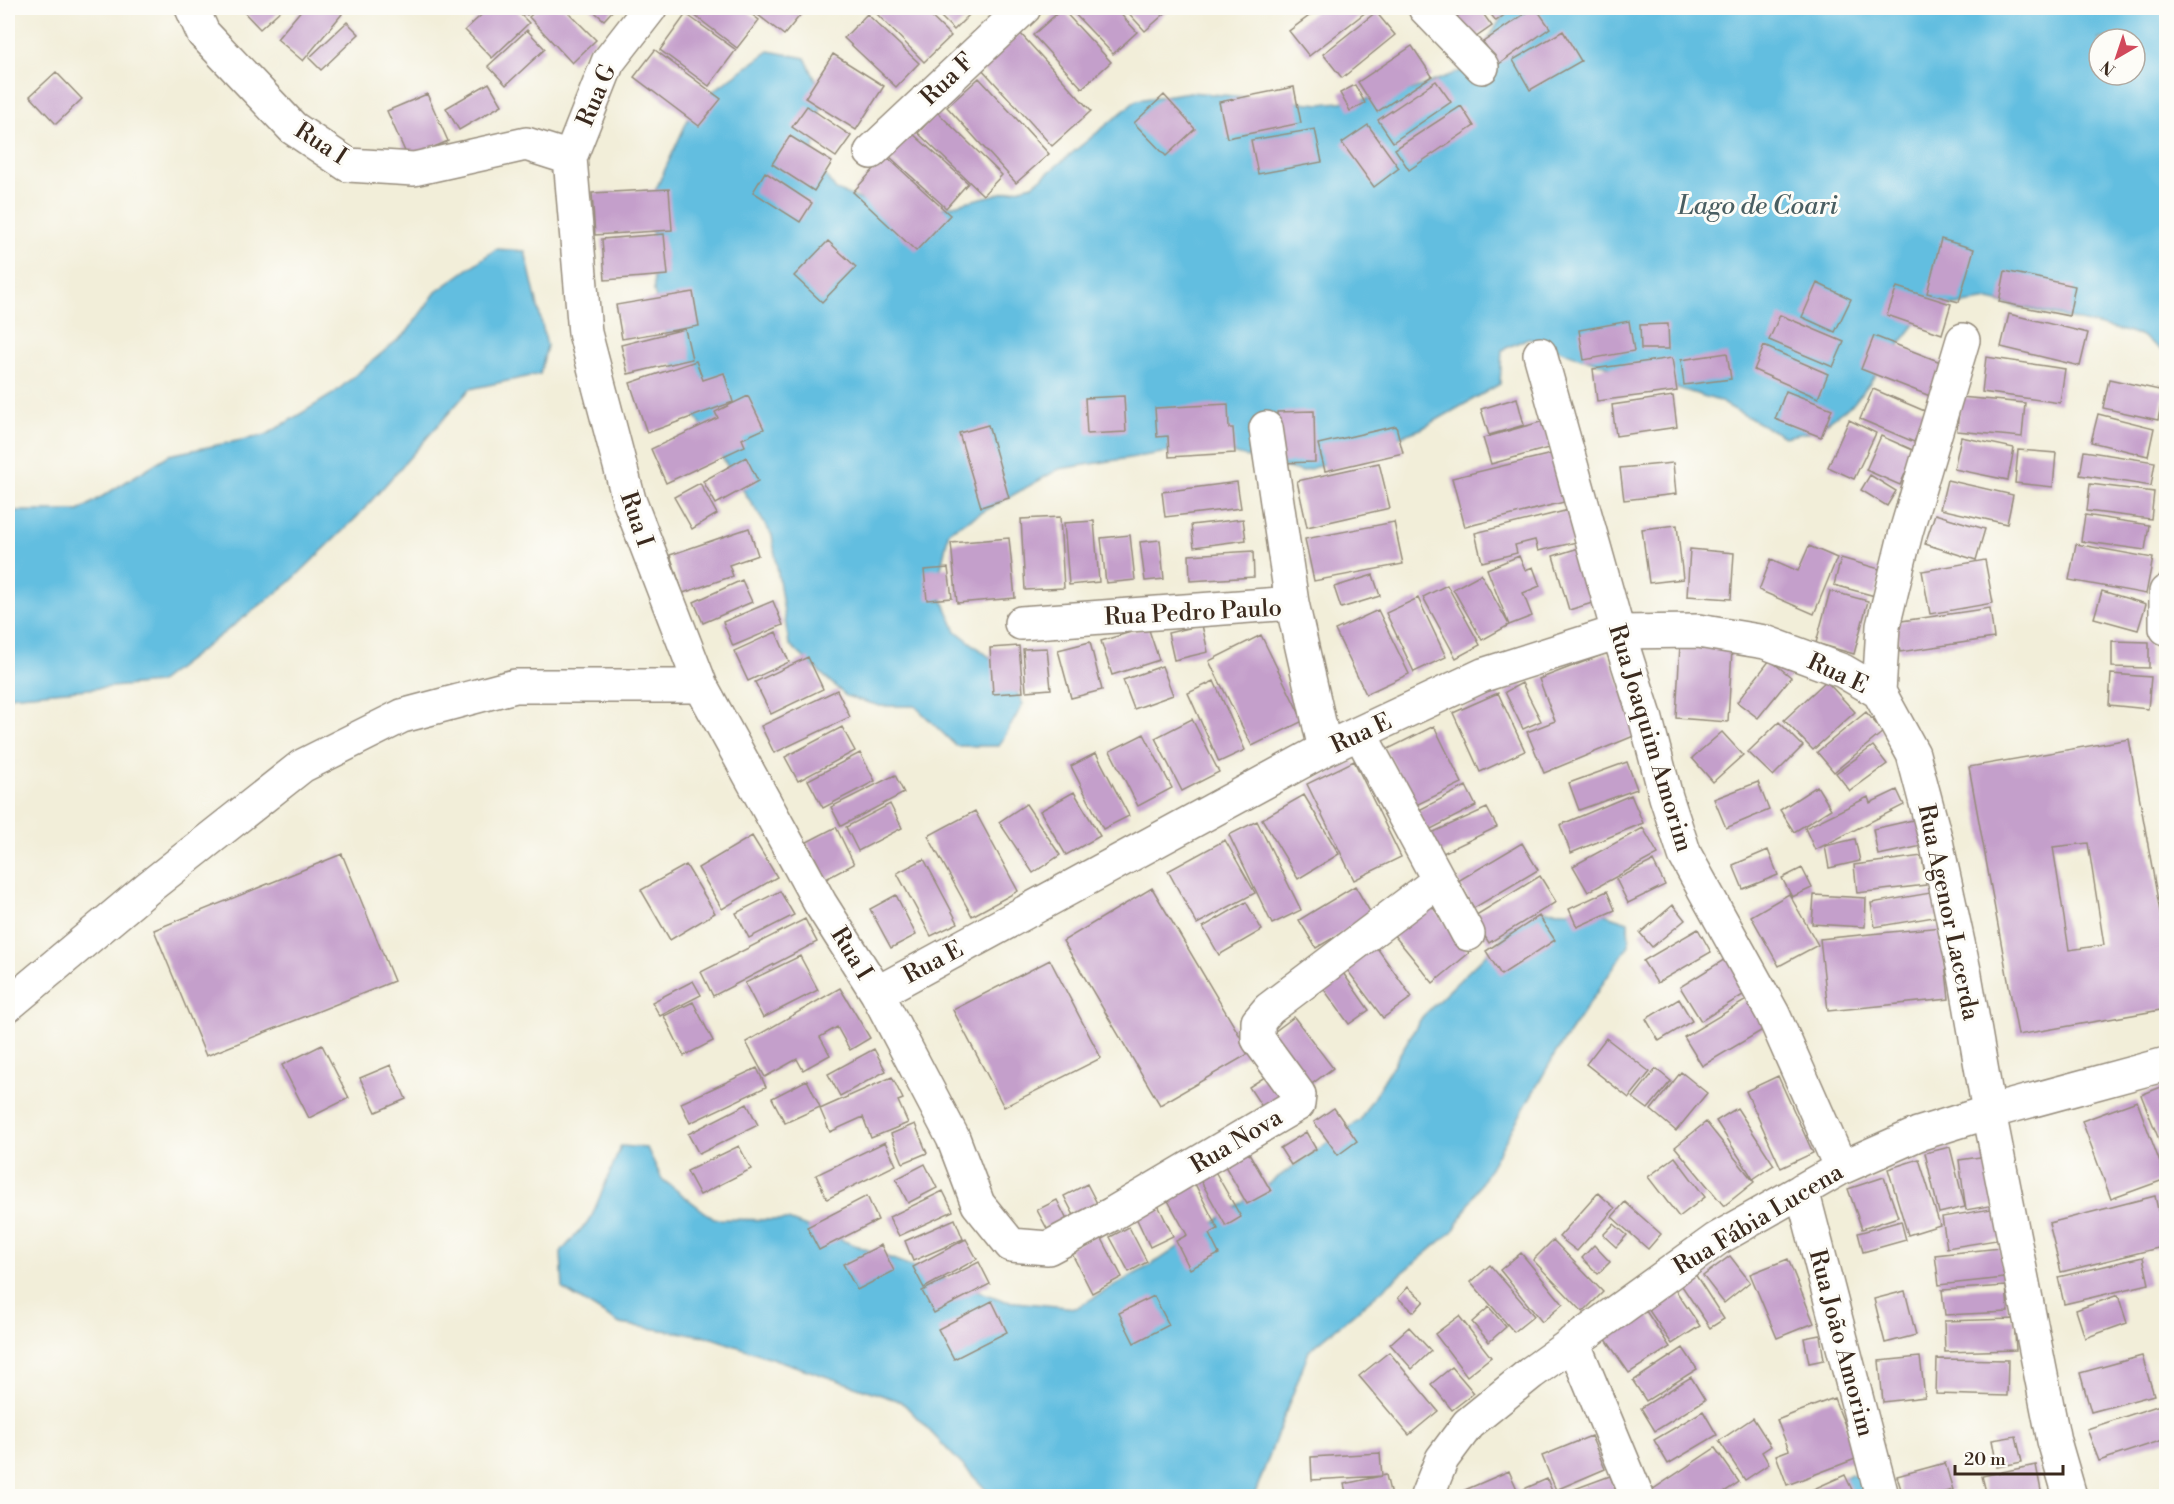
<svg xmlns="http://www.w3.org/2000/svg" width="2174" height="1504" viewBox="0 0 2174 1504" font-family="'Libre Bodoni',serif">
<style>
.water{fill:#62bee0;stroke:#4e747f;stroke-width:1.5;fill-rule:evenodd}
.building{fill:#c49fcb;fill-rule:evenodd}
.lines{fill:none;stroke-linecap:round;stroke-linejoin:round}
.minor-casing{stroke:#968c7c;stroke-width:36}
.minor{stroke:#fff;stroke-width:33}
.labels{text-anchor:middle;stroke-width:6;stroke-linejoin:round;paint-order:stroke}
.street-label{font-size:24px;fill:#3b2a1e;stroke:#fdfcf7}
.water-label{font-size:26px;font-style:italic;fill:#495e62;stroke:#fdfcf7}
</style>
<rect width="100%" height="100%" fill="#fdfcf7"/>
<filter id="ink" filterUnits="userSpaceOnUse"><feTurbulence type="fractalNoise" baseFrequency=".0167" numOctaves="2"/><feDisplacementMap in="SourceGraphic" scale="12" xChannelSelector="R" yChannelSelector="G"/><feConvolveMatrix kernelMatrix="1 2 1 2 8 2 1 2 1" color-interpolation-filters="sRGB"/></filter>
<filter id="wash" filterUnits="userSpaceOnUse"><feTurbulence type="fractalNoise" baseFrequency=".008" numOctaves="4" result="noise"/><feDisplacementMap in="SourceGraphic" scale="24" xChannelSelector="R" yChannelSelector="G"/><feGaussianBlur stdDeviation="1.35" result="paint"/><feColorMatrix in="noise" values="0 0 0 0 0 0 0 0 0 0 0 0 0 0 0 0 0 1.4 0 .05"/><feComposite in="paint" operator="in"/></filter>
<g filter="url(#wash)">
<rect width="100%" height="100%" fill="#f2eed9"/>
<path class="water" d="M1508,8L2166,9V353L2140,335L1989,300L1926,310L1854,403L1815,431L1784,437L1719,401L1572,355L1528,338L1502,350L1500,384L1421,429L1302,472L1207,446L1059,469L949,531L937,587L956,631L1006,670L1023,704L999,746H956L915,706H880L846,696L789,644L772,535L684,399L654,292L651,200L695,104L769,51L805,58L823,95L812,158L836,190L906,217L1033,185L1137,100L1190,92L1321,104L1395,96L1469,68ZM2099,39H2135V75H2099Z
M496,249L525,251L547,346L540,374L470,389L357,517L289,583L158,683L8,696V511H79L169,455L266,435L333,394L407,332L436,292Z
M1531,910L1598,912L1628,922L1629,945L1557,1051L1454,1230L1309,1351L1254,1496H992L902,1402L706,1336L620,1324L563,1289L561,1252L591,1218L621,1146L647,1148L662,1179L714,1219L788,1220L1005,1301L1076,1308L1159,1260L1360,1120L1422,1017Z
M1851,1474L1886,1489L1892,1496H1810Z"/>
<g id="blocks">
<path class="building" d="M240,8H283L260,29Z
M303,8H335L342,14L303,61L277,39Z
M489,8H514L529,23L492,58L465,30Z
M520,8H535L527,15Z
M539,8H564L596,40L572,63L529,17Z
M590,8H615L604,20Z
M685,8H743L759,20L737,48Z
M749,8H806L784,35Z
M883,8H922L951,36L924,62L877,14Z
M932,8H976L954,30Z
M1069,8H1115L1137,32L1113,54Z
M1124,8H1171L1145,31Z
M1320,8H1371L1309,56L1289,31Z
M1469,8H1479L1492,26L1469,42L1453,19Z
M1486,8H1512L1513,9L1496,21Z
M1533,8H1536L1550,28L1499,64L1483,42Z
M1062,9L1111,62L1082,88L1033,35Z
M1376,12L1395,35L1342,78L1323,54Z
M686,14L736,50L709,86L660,50Z
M867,14L919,63L896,87L844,38Z
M347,22L359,34L321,70L309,58Z
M527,30L545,49L506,85L488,66Z
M1563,31L1581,61L1530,90L1513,60Z
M1020,33L1091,111L1052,146L981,68Z
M1412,46L1432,76L1377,112L1358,82Z
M655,50L721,99L699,126L634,77Z
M833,54L884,86L856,130L805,98Z
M56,72L82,99L56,124L30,96Z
M979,78L1049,154L1016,183L947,107Z
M1436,81L1451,102L1393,142L1378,120Z
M489,83L502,105L459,130L446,108Z
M1355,85L1365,103L1350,111L1340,93Z
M1294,87L1301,123L1227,138L1219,102Z
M427,94L448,141L408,158L387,111Z
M1164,95L1195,129L1166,156L1134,123Z
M807,106L851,136L836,157L792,127Z
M1461,106L1474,126L1409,170L1395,149Z
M937,112L1002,175L983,195L918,133Z
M1368,125L1399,168L1374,187L1342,143Z
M1315,129L1322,162L1258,174L1251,140Z
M912,133L968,183L946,208L890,157Z
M790,136L832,162L814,191L772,164Z
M886,156L950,215L916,251L853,192Z
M765,172L812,203L800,222L753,192Z
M669,189L672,230L595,235L592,193Z
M664,234L668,275L605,280L602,239Z
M1941,239L1974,249L1959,302L1927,293Z
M828,241L856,267L822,302L794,276Z
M2005,271L2075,286L2069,316L1999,302Z
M1817,283L1851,299L1835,332L1802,317Z
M1897,287L1951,304L1942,334L1887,315Z
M693,292L699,326L622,339L616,305Z
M2009,314L2088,333L2080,366L2001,347Z
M1780,315L1844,342L1833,367L1769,340Z
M1629,321L1634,351L1584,360L1579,330Z
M1668,324L1669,349H1641L1640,325Z
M685,329L692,359L628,374L621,345Z
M1874,336L1943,363L1930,396L1861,369Z
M1764,346L1828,374L1818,398L1754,370Z
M1727,353L1731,379L1684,385L1681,360Z
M1986,357L2065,369L2060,403L1982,392Z
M1672,358L1677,391L1597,401L1593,369Z
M696,361L703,380L724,373L733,402L647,433L630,383Z
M2109,379L2164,391L2158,420L2103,408Z
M1873,389L1927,412L1914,442L1860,419Z
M1786,391L1832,409L1821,437L1775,419Z
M748,396L764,429L742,439L745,446L666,483L651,449L718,418L715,412Z
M1124,396L1126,432L1087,434L1085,398Z
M1673,396L1677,427L1616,436L1612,405Z
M1960,397L2025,403L2022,437L1957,431Z
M1517,398L1524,425L1489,435L1481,409Z
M1228,404L1229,428H1233L1235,453L1169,457L1168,436L1157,437L1155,408Z
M1314,411L1315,462L1279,463L1277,412Z
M2098,414L2154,428L2148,456L2091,442Z
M1849,420L1876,433L1854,479L1828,467Z
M1544,421L1552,447L1491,464L1483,438Z
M988,425L1009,498L981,507L959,433Z
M1396,426L1403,453L1325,471L1318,444Z
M1881,436L1915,451L1900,485L1866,470Z
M1961,437L2014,448L2008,480L1954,469Z
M2018,450L2056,453L2053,487L2015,483Z
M2084,451L2155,462L2151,486L2080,475Z
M1560,452L1572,500L1465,527L1452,478Z
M746,457L758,481L716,504L703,481Z
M1379,463L1390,508L1307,527L1297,481Z
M1673,463L1676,494L1624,500L1620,468Z
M1870,475L1896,491L1887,506L1861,490Z
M1947,480L2013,495L2007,524L1940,509Z
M1237,482L1241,508L1165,517L1162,492Z
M700,483L717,514L692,529L674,497Z
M2090,484L2154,492L2151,519L2087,511Z
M1573,509L1581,541L1538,551L1535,540L1515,545L1517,553L1482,562L1475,533Z
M1935,514L1985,529L1976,560L1925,544Z
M2085,515L2149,525L2145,550L2081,541Z
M1060,517L1064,588L1025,590L1021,519Z
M1243,519L1246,540L1194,547L1191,525Z
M1094,521L1099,582L1069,585L1064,523Z
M1394,522L1403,564L1314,581L1305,539Z
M1677,525L1683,579L1649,583L1642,529Z
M749,528L758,555L729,565L733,576L683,593L670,555Z
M1130,535L1135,580L1106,583L1101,538Z
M1009,538L1015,598L957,603L951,543Z
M1160,540L1164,579L1145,581L1140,542Z
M2076,544L2153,558L2146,594L2069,580Z
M1809,546L1837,558L1814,614L1759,590L1771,559L1798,571Z
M1582,547L1599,601L1569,610L1553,556Z
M1690,549L1734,553L1731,599L1687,596Z
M1253,551L1254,577L1190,581L1189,555Z
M1519,556L1525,570L1533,567L1540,586L1523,593L1532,616L1509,625L1487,569Z
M1841,558L1883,570L1875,596L1834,585Z
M1985,560L1993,603L1930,614L1922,571Z
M948,568L952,598L927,600L924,570Z
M1481,574L1509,625L1482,640L1453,589Z
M1373,575L1380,596L1341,608L1334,587Z
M742,580L752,602L703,623L694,602Z
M1447,585L1480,645L1456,658L1423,597Z
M1830,591L1868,601L1854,654L1816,643Z
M2102,591L2146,604L2138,630L2094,618Z
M1418,598L1446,657L1414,672L1386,613Z
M773,601L783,625L733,646L723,622Z
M1990,608L1994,638L1900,652L1895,622Z
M1378,610L1409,674L1366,694L1335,630Z
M1202,625L1208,652L1174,660L1168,633Z
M1148,627L1159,660L1112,675L1101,641Z
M776,632L789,662L748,681L734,651Z
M1261,635L1303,721L1252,746L1209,661Z
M2112,641L2149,642V668L2112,667Z
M1090,642L1102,690L1071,698L1058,650Z
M1680,645L1732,649L1728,722L1676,718Z
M1019,646L1023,692L993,694L990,648Z
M1047,648L1051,689L1026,691L1023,649Z
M1607,653L1641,733L1544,773L1527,732L1555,721L1539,679Z
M808,657L823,689L771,714L755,682Z
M1770,660L1791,677L1758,718L1737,702Z
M1162,666L1173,695L1134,709L1123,680Z
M2111,674L2151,677L2148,709L2109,705Z
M1214,681L1245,750L1219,762L1188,693Z
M1826,681L1855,712L1813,750L1784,720Z
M1522,683L1541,721L1523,729L1505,692Z
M837,690L850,717L774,753L761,726Z
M1498,693L1525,751L1480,772L1453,713Z
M1866,712L1883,732L1834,772L1817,752Z
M1192,719L1219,772L1182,791L1155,738Z
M1779,722L1803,746L1773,776L1748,752Z
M1434,726L1462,783L1414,806L1386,750Z
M842,727L855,751L798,781L785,757Z
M1722,732L1743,755L1713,782L1692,758Z
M1144,734L1172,788L1138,806L1110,751Z
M2129,739L2166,945V1009L2018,1035L1969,767ZM2088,843L2104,945L2069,950L2053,847Z
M1873,746L1887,764L1850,791L1836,773Z
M860,753L875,781L823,808L808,780Z
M1096,753L1129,816L1103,829L1071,766Z
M1354,761L1401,857L1354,880L1307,784Z
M1627,762L1637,789L1579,810L1569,783Z
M895,775L904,793L841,826L831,807Z
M1758,782L1769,810L1726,828L1714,799Z
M1466,786L1476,806L1427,831L1417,811Z
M1817,786L1831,809L1794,832L1780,810Z
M1897,790L1904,805L1815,850L1805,828L1868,797L1870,803Z
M1074,792L1100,836L1066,855L1040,811Z
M1304,795L1339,854L1298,879L1262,819Z
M1631,795L1643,823L1571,853L1560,825Z
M890,804L902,828L858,851L846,827Z
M1026,804L1060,855L1033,873L999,822Z
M1487,808L1497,827L1439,855L1429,834Z
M975,811L1018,891L972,916L928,836Z
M1922,818L1927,845L1878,855L1873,829Z
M1257,821L1301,910L1272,924L1229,835Z
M836,827L854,864L826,879L807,842Z
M1643,828L1658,854L1588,892L1573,866Z
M752,836L777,877L722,909L698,868Z
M1855,839L1860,861L1829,868L1825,846Z
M1225,840L1255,893L1197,924L1168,871Z
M1522,843L1538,870L1474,908L1458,881Z
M1768,850L1778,875L1743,889L1733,865Z
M342,854L394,981L206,1056L154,930Z
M1922,856L1926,885L1857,893L1854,865Z
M924,859L958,923L931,936L897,873Z
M1653,861L1665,885L1628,903L1616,879Z
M686,865L715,913L670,940L641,890Z
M1802,868L1812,888L1792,897L1782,878Z
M1540,876L1556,902L1489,943L1473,917Z
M1355,886L1372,915L1316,948L1299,920Z
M1152,888L1250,1053L1160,1105L1063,941Z
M780,891L794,915L749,938L736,913Z
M1607,891L1615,910L1577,927L1569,909Z
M1936,892L1940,916L1875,927L1871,903Z
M1789,894L1818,945L1779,966L1751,916Z
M896,895L916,935L891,948L870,909Z
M1814,895L1866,898L1865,927L1812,924Z
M1246,902L1262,930L1219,955L1203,927Z
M1430,904L1469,953L1433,983L1393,934Z
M1673,905L1685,920L1652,947L1640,933Z
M1539,916L1555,940L1501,975L1486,951Z
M805,919L817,942L713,996L701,972Z
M1941,927L1949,999L1828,1011L1820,939Z
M1698,929L1711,952L1657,983L1643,961Z
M1375,945L1412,997L1383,1018L1345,967Z
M800,956L818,990L763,1018L745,983Z
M1730,956L1751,990L1701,1021L1680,987Z
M1050,960L1101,1058L1004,1107L953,1010Z
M1341,970L1369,1010L1349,1024L1320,984Z
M693,981L701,995L660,1016L652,1002Z
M840,988L870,1038L850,1050L837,1027L820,1037L830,1055L803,1070L797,1059L765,1077L746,1042Z
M1679,999L1692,1021L1659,1041L1646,1019Z
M1748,999L1766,1028L1702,1066L1684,1037Z
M693,1002L713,1041L684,1056L664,1016Z
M1294,1017L1333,1068L1305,1089L1266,1038Z
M1606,1038L1650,1072L1629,1098L1586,1064Z
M322,1045L349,1098L309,1118L282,1065Z
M874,1049L886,1071L840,1096L828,1074Z
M391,1065L406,1099L376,1112L360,1078Z
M757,1068L766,1087L690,1123L681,1103Z
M1656,1069L1671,1081L1648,1109L1633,1098Z
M1274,1071L1288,1094L1264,1110L1249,1087Z
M1681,1072L1707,1093L1676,1131L1651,1110Z
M1778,1076L1813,1153L1781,1168L1746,1091Z
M892,1077L903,1099L898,1101L908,1123L871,1138L863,1117L830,1132L820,1109Z
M807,1080L820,1107L785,1123L772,1098Z
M2166,1085V1157L2141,1095Z
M2137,1101L2166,1179L2111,1199L2082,1121Z
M747,1104L758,1125L699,1154L688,1134Z
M1334,1108L1357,1141L1338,1155L1314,1122Z
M1737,1108L1774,1165L1753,1179L1716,1121Z
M1706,1122L1754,1182L1724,1206L1675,1147Z
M915,1124L927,1153L903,1163L891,1134Z
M1306,1132L1316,1149L1291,1165L1280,1148Z
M885,1142L896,1165L827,1199L816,1175Z
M739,1146L751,1169L700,1195L687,1171Z
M1950,1147L1965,1207L1939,1213L1925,1153Z
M1249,1153L1271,1191L1247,1204L1225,1166Z
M1987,1156L1995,1205L1966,1210L1959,1160Z
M1675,1157L1705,1197L1679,1217L1648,1177Z
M1919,1159L1940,1225L1908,1235L1888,1169Z
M925,1164L937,1188L908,1203L896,1179Z
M1213,1168L1241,1217L1226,1226L1198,1176Z
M1884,1177L1898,1217L1862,1229L1848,1189Z
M1193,1180L1218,1229L1209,1234L1219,1254L1190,1269L1176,1241L1187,1235L1165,1195Z
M1087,1184L1102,1213L1079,1225L1064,1196Z
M943,1191L953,1211L899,1236L889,1217Z
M1598,1193L1615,1208L1577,1251L1559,1237Z
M867,1196L878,1220L819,1250L807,1227Z
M2155,1196L2166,1246L2061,1272L2049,1223Z
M1057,1200L1070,1226L1051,1236L1037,1210Z
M1156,1201L1173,1236L1150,1247L1133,1211Z
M1625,1202L1661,1234L1648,1249L1612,1217Z
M1997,1208L2003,1239L1947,1248L1942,1217Z
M955,1219L963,1239L913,1261L905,1241Z
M1901,1221L1906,1240L1863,1252L1858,1233Z
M1614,1224L1627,1235L1616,1247L1603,1235Z
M1129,1227L1147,1262L1129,1272L1110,1237Z
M1099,1233L1122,1277L1092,1293L1069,1248Z
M966,1239L977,1259L924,1288L913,1267Z
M1553,1240L1603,1292L1583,1312L1533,1260Z
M881,1245L894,1271L857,1290L843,1264Z
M1594,1245L1610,1262L1598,1274L1582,1258Z
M2000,1248L2004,1278L1939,1285L1935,1255Z
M1521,1253L1563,1304L1542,1322L1500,1270Z
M1730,1256L1750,1282L1724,1303L1703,1276Z
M2143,1257L2149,1284L2064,1304L2058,1277Z
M1788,1259L1814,1323L1777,1338L1750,1274Z
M979,1262L990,1284L934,1313L922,1291Z
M1490,1265L1534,1316L1514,1332L1471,1282Z
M1695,1274L1724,1319L1710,1328L1680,1283Z
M2006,1286L2008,1312L1945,1315L1942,1290Z
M1408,1287L1424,1301L1414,1312L1398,1298Z
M1674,1288L1700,1326L1672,1344L1646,1306Z
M1905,1291L1916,1335L1885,1343L1874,1299Z
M2118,1295L2127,1323L2085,1338L2076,1310Z
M1154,1296L1169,1325L1134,1343L1119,1313Z
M992,1301L1007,1332L954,1359L938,1329Z
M1489,1307L1506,1327L1489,1342L1472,1322Z
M1646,1311L1670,1347L1629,1373L1605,1338Z
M1459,1316L1491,1357L1467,1376L1435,1334Z
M2014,1319L2016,1350L1945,1352L1944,1321Z
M1409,1327L1431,1351L1412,1369L1390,1344Z
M1820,1335L1824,1360L1809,1363L1804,1338Z
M1683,1348L1697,1369L1646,1401L1633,1381Z
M1389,1352L1438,1411L1409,1435L1359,1376Z
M2142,1356L2154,1395L2091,1412L2080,1373Z
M1920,1357L1925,1397L1883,1402L1879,1361Z
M1937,1359L2008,1360L2007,1396L1936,1394Z
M1452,1367L1474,1393L1452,1410L1431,1384Z
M1691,1377L1705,1400L1655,1431L1641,1408Z
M1834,1398L1858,1458L1787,1485L1776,1455L1789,1450L1777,1420Z
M2166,1403V1439L2099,1461L2087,1429Z
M1703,1411L1717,1435L1668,1464L1654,1440Z
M1753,1418L1771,1446L1762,1452L1769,1464L1745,1480L1719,1441Z
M1591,1436L1605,1469L1556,1490L1542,1456Z
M2016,1436L2022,1462L1997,1467L1992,1440Z
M1715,1448L1739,1482L1718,1496H1657L1652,1490Z
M1380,1453L1382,1476L1312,1480L1311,1457Z
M1945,1463L1953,1490L1929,1496H1903L1897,1476Z
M2036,1465L2042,1496H1987L1982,1476Z
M1509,1471L1520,1496H1451Z
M1386,1475L1391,1496H1347L1344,1484Z
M1845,1475L1855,1496H1798Z
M1610,1476L1618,1496H1565L1564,1493Z
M1547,1479L1554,1496H1527L1524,1489Z"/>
</g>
</g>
<g filter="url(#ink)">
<use href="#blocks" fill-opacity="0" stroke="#968c7c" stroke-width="1.5"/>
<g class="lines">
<g class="minor-casing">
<path id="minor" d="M192,8L203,33L293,128L348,165L414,169L526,144L570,158
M650,8L608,62L570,158L585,333L629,500L701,686L820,903L877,993L953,1138L978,1204L1011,1245L1048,1248L1112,1214L1298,1104L1299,1095L1258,1039V1022L1269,1009L1438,881
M1425,8L1482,67
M871,152L1024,8
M1963,340L1906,532L1883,626L1879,692L1913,754L1936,841L1965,975L1989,1112L2054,1441L2070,1496
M1540,354L1618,632L1645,716L1666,797L1685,855L1773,1014L1841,1168
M1266,428L1292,603L1325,749
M2166,592V628
M1021,623L1292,603
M1360,734L1468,934
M877,993L1325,749L1483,675L1618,632L1698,631L1765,642L1843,671L1879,692
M8,1005L149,887L302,766L402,716L515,686H701
M1802,1190L1882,1496
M1573,1342L1637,1496
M1427,1496L1442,1459L1468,1424L1531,1373L1717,1239L1841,1168L1918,1134L1989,1112L2166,1064"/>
</g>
<use href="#minor" class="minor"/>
</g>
</g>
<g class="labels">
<g class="street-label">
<text transform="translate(947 79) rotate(-44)" y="8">Rua F</text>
<text transform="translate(596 95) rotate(-67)" y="8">Rua G</text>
<text transform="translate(321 143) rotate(33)" y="8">Rua I</text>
<text transform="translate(637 519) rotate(71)" y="8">Rua I</text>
<text transform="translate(1193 612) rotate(-3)" y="8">Rua Pedro Paulo</text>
<text transform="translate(1838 673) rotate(25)" y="8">Rua E</text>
<text transform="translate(1361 733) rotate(-25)" y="8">Rua E</text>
<text transform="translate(1651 738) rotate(73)" y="8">Rua Joaquim Amorim</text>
<text transform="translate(1949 912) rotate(78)" y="8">Rua Agenor Lacerda</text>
<text transform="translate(852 953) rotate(58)" y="8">Rua I</text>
<text transform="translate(933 962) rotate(-28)" y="8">Rua E</text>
<text transform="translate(1236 1141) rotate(-31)" y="8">Rua Nova</text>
<text transform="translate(1758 1219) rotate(-31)" y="8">Rua Fábia Lucena</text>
<text transform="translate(1842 1343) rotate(75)" y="8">Rua João Amorim</text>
</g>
<g class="water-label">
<text x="1758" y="214">Lago de Coari</text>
</g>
</g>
<rect width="2174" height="1504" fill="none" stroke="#fdfcf7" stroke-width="30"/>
<g transform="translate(2117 57) rotate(219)"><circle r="28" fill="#fdfcf7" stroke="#afa8a0" stroke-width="1.5"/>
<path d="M0-4.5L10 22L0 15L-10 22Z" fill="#d1495b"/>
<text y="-9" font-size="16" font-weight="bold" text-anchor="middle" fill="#3b2a1e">N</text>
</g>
<path d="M1955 1465v9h108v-9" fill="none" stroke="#3b2a1e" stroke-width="3"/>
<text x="1964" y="1465" font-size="18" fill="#3b2a1e" stroke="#fdfcf7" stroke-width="4.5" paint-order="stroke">20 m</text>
</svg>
